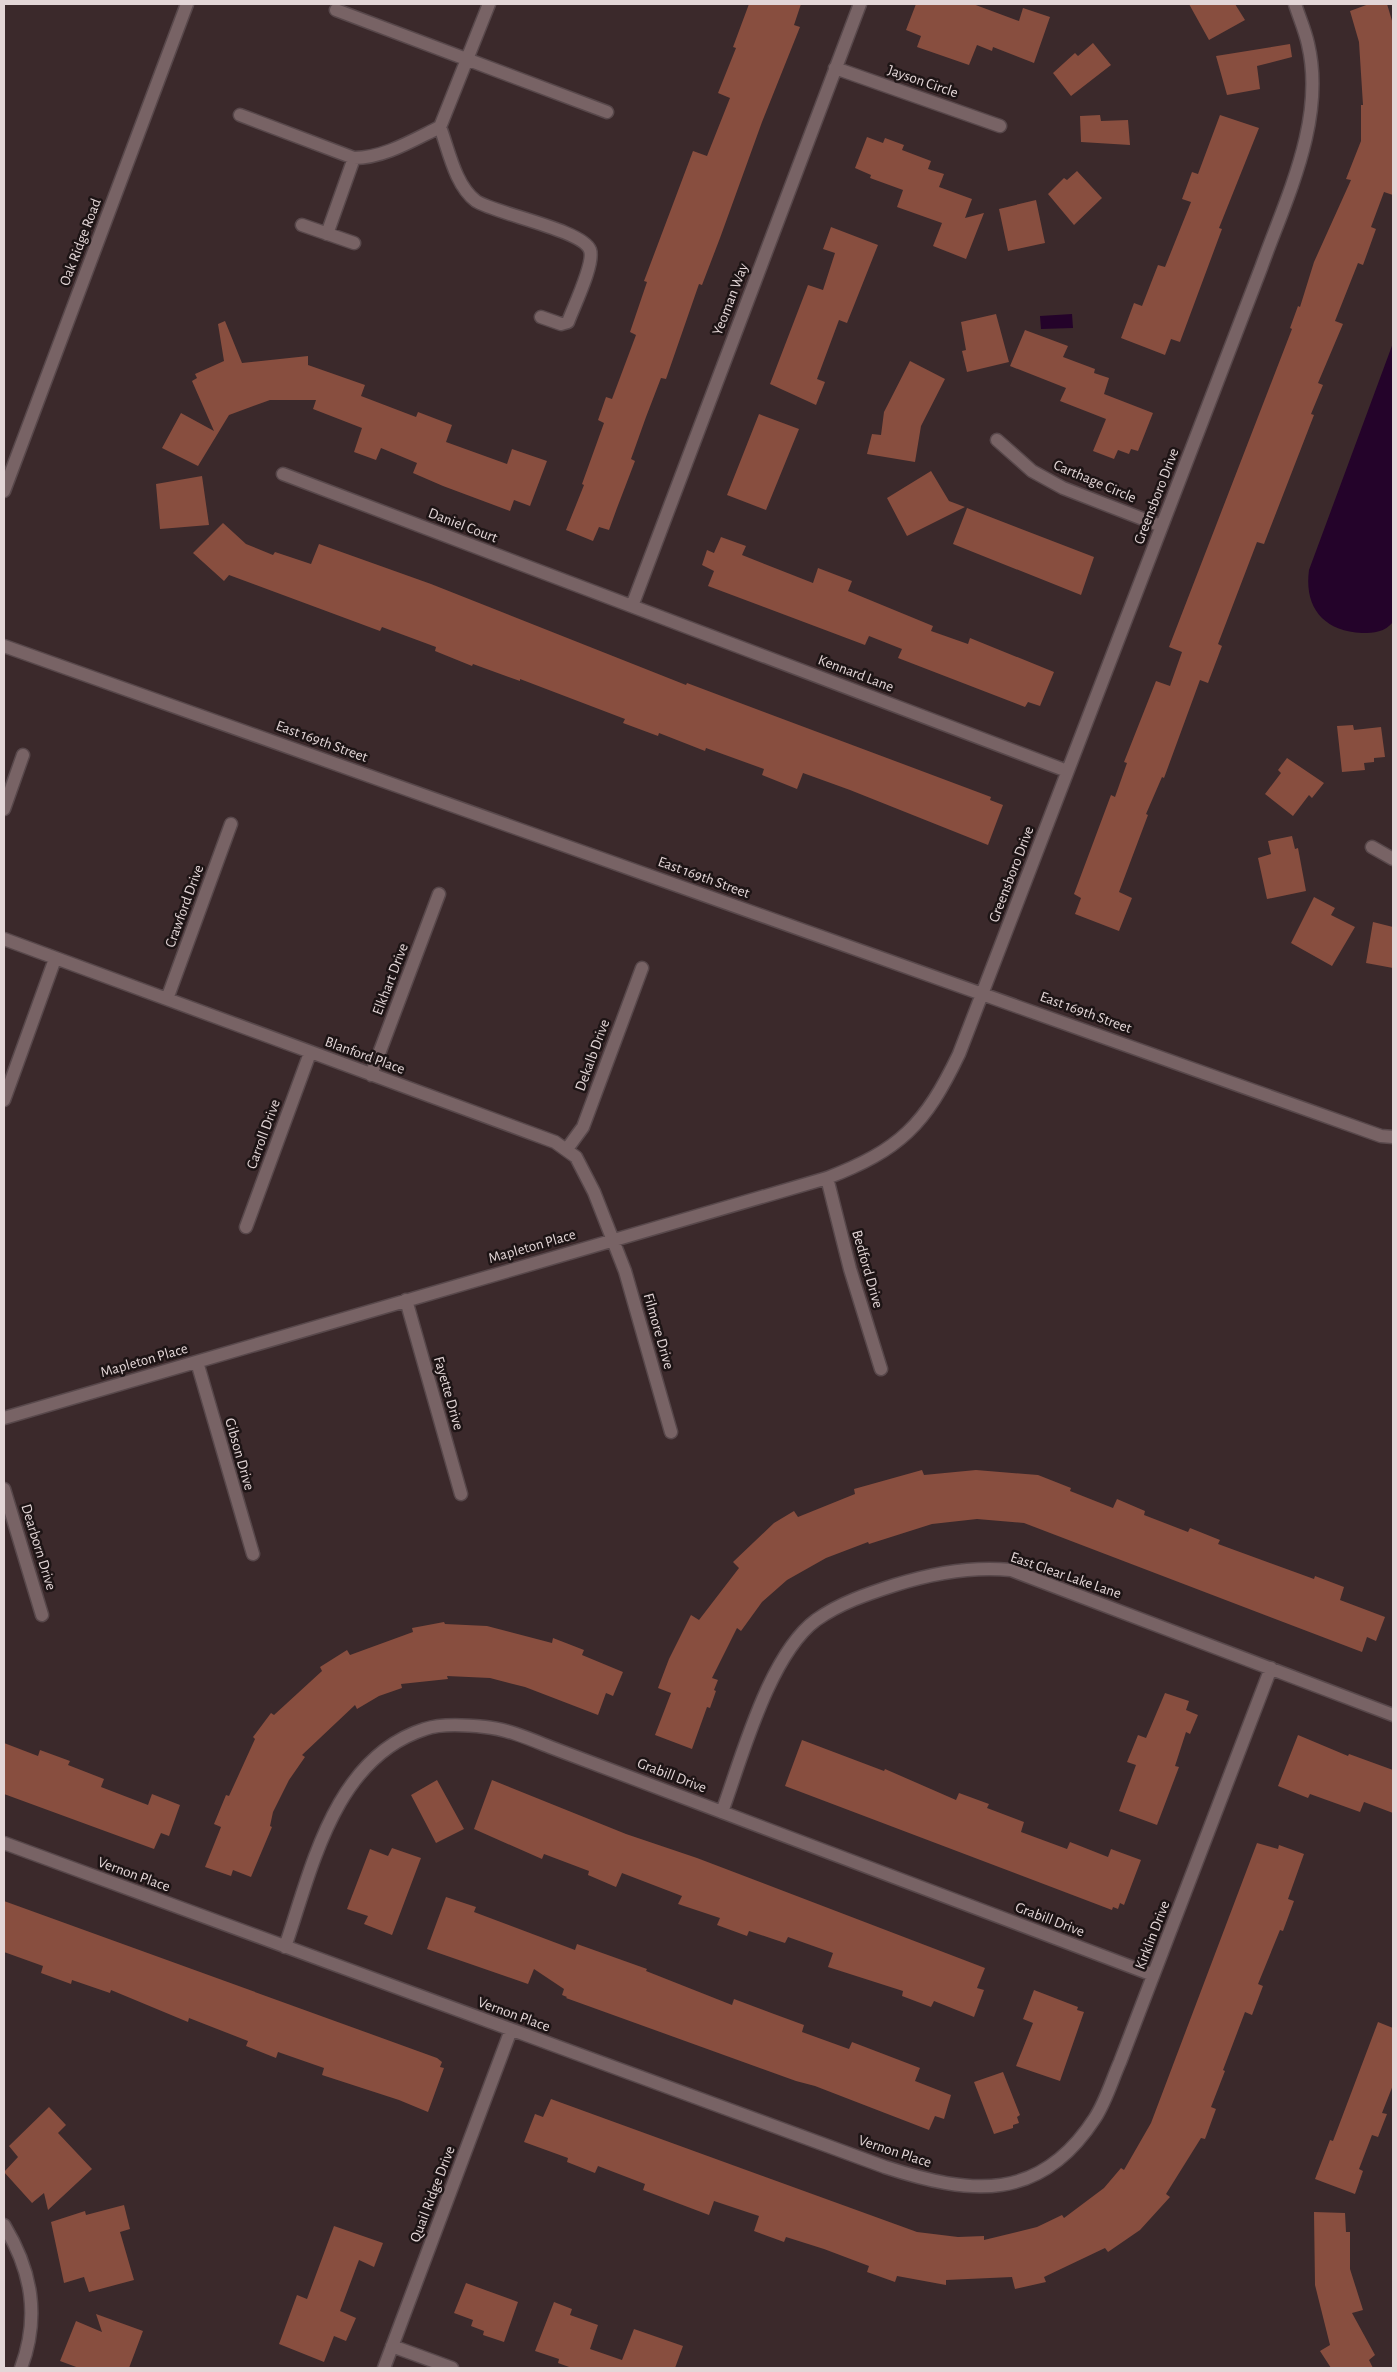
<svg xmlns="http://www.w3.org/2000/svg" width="1397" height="2372" viewBox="0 0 1397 2372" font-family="'Alegreya Sans',sans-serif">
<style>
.water{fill:#24032a}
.building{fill:#884e3f}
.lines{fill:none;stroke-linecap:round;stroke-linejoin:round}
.minor-casing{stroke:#58484b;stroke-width:15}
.minor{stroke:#786365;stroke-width:12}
.labels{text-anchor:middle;stroke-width:5;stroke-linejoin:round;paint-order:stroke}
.street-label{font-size:15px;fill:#e3d6d7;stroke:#1d1415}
</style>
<rect width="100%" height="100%" fill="#3b292b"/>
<path class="water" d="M1072,314L1073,328L1041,329L1040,316Z
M1393,343V622C1385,632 1374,633 1362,633C1323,631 1304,607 1309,570Z"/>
<path class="building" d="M749,4H801L794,25L800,27L762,122L720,238L702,285L699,284L666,379L661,378L646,417L631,459L635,461L617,508L609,530L599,527L593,541L566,530L584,485L582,484L604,423L598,420L606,397L612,399L636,335L630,332L647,282L644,281L693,151L707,156L730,98L718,93L736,48L733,47Z
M916,4H973L1019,21L1023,8L1050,17L1034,63L993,47L992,51L977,45L969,65L917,47L921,36L906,30Z
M1189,4H1235L1245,20L1209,40Z
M1369,4H1387L1393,24V195L1384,192L1371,227L1376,229L1363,265L1358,263L1335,321L1343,324L1318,383L1323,385L1311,414L1314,415L1264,544L1257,542L1218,644L1222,646L1208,683L1200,680L1164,778L1162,777L1146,814L1148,815L1119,892L1132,898L1119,931L1075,914L1081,898L1074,894L1111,795L1115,797L1127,763L1124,762L1156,681L1170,686L1182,652L1169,647L1292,329L1290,328L1298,306L1300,307L1314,262L1351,180L1346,179L1361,141V105H1363L1359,42L1350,11Z
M1093,43L1111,65L1071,96L1053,73L1075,53L1078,56Z
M1290,44L1292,57L1257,66L1260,89L1227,95L1216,56Z
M1100,115L1101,121L1128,120L1130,145L1081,142L1080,116Z
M1220,115L1259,128L1219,228L1222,229L1180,342L1171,339L1165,355L1121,338L1134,303L1142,306L1158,265L1165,267L1191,202L1182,199L1192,172L1198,174Z
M867,137L883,143L885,138L904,145L902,150L931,161L928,169L944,174L939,187L972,199L965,218L984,213L966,259L933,246L942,223L897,207L903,190L870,178L871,175L855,168Z
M1077,171L1102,198L1074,225L1048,194L1064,178L1067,180Z
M1036,200L1045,243L1008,251L999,209Z
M831,227L878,245L847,323L839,320L817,379L825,382L816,405L770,384L808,285L823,290L835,253L823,249Z
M996,314L1009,362L967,372L962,351L966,350L961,322Z
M225,321L242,363L308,356V365L365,385L361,396L416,417L418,412L452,425L446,442L507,464L512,449L547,461L530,506L514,500L510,511L443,486L413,473L417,463L381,448L376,460L354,452L362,428L313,409L316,400H270L229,415L198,466L162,448L181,413L214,431L192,381L197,378L195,374L224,361L218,324Z
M1025,330L1068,346L1063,357L1095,369L1094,373L1109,378L1104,394L1153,413L1138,451L1131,449L1129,454L1118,450L1114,459L1093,451L1106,419L1060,401L1066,388L1010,366Z
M910,361L945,379L921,426L915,462L867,454L872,434L881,435L884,412Z
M759,414L799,429L766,510L727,495Z
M931,471L949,501L965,507L907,536L887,498Z
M202,476L209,525L160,529L156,484Z
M967,508L1094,557L1081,595L953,544Z
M223,523L246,544L273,555L275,552L311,564L319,544L431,584L686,685L687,683L991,797L990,800L1003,805L988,845L850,790L803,773L797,789L762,775L764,769L706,748L705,751L659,733L658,736L623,723L625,719L520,679V681L473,664L472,666L435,651L436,647L382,627L380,631L229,575L224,581L193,553Z
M721,537L746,546L742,555L813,583L818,568L852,581L848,591L933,626L931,631L968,644L970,638L1054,672L1040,706L1028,702L1025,707L898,658L902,649L869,636L865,645L708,586L714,571L702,565L707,550L714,553Z
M1353,725L1354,730L1381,727L1385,757L1374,758V762L1364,763L1365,770L1342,772L1337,726Z
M1287,758L1324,783L1312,798L1309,795L1293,816L1265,794L1281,773L1278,770Z
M1292,836L1295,849L1298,848L1306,891L1267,899L1258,858L1271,854L1268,841Z
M1314,897L1335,908L1331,915L1355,927L1332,966L1291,943Z
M1373,922L1393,927V968L1366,963Z
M922,1470L924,1475L976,1470L1038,1475L1071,1488L1070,1491L1113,1508L1117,1499L1145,1511L1144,1515L1188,1532L1190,1528L1220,1540L1218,1544L1314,1579L1315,1576L1344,1587L1340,1600L1385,1617L1376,1641L1367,1637L1362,1652L1024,1523L977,1519L932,1524L869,1544L868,1542L826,1558L787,1580L762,1602L741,1631L737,1628L712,1678L718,1680L714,1690L716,1691L710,1708L707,1707L692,1749L655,1735L671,1693L658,1688L669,1659L691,1615L699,1620L739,1568L733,1562L774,1523L794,1511L798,1517L855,1494L854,1489Z
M444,1622L445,1624L487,1626L552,1643L553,1638L584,1650L582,1655L623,1672L613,1696L606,1693L598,1715L525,1687L490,1678L447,1676L448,1679L401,1684L402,1688L379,1696L357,1709L355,1705L302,1755L305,1757L289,1780L273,1812L270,1826L272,1827L251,1877L233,1870L231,1876L205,1867L221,1827L214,1824L226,1795L229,1796L255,1739L253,1737L271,1713L274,1715L322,1671L320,1667L347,1650L350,1655L413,1632L412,1628Z
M1165,1693L1189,1701L1186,1710L1198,1715L1190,1734L1186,1732L1175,1766L1179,1767L1157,1825L1119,1811L1136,1765L1127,1762L1138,1735L1146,1738Z
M1298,1735L1348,1756L1349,1754L1393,1770V1813L1364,1802L1360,1812L1310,1794L1308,1798L1278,1786Z
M802,1740L884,1771L885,1769L956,1800L959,1793L989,1804L987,1808L1024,1822L1021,1832L1067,1849L1070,1842L1108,1857L1111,1849L1141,1860L1124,1905L1120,1903L1118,1909L1113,1907L1112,1910L785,1786Z
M4,1743L38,1756L40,1750L70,1761L68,1765L104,1779L101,1787L148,1805L152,1794L180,1805L169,1836L161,1833L154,1849L4,1794Z
M437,1780L464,1829L436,1843L411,1795Z
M492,1780L626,1834L697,1858L985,1968L977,1988L984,1990L974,2017L934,2001L931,2007L902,1996L903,1991L828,1967L833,1953L788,1937L785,1943L749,1931L747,1936L717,1925L720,1918L678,1904L682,1896L622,1873L616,1887L588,1875L589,1871L544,1854L542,1859L474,1829Z
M1257,1843L1278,1849L1279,1845L1304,1854L1288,1899L1294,1901L1283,1931L1280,1930L1258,1984L1263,1986L1252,2015L1245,2012L1223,2070L1225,2071L1211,2107L1216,2109L1205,2139L1201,2138L1166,2194L1170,2197L1140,2230L1108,2252L1105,2248L1044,2277L1046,2282L1015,2289L1012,2277L946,2280V2285L897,2276L895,2282L867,2272L869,2266L824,2249L786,2237L784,2242L754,2231L759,2216L714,2201L709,2215L643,2190L645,2184L598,2166L595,2173L567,2162L568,2158L524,2142L535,2114L543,2117L551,2099L917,2232L958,2237L984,2236V2240L1037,2227L1062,2215L1064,2218L1104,2188L1121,2168L1124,2170L1151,2123Z
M392,1848L421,1858L392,1935L364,1924L368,1916L347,1909L370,1849L388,1856Z
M446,1897L476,1907L474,1912L575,1950L577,1944L647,1969L646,1971L732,2005L734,1999L774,2014L804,2025L802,2032L849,2049L852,2042L920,2068L915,2081L951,2095L944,2119L935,2116L929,2130L815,2086L796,2081L566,1998L567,1997L562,1995L564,1989L534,1969L528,1984L427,1949Z
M4,1901L437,2058L442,2062L440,2067L444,2068L428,2112L399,2100L322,2075L324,2068L278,2052L276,2058L246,2046L248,2041L189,2018L188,2022L111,1990L110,1993L72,1980L71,1984L41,1973L43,1966L4,1952Z
M1034,1990L1078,2007L1077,2010L1084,2012L1060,2081L1016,2066L1033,2023L1023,2019Z
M1378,2022L1393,2028V2085L1382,2113L1387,2114L1378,2137L1372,2135L1359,2169L1363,2171L1355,2194L1315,2179L1330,2140L1333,2141Z
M1003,2072L1020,2115L1017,2117L1019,2123L1013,2125V2128L994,2134L974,2082Z
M49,2107L66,2125L58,2133L92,2169L48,2210L44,2193L32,2203L4,2172L18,2157L9,2146Z
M124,2205L130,2229L120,2232L134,2280L89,2292L84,2277L64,2283L51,2222L85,2211L86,2215Z
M1314,2212L1345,2213L1346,2232H1350V2269L1363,2310L1352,2313L1375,2355L1369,2360L1373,2368H1331L1320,2351L1330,2345L1315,2285Z
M334,2226L383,2243L374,2267L359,2260L340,2311L356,2318L346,2341L334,2336L324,2362L279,2344L297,2295L307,2299Z
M466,2283L518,2302L504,2342L483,2335L484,2331L471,2326L473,2320L454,2313Z
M554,2302L572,2309L570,2315L598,2325L590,2349L622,2360L634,2329L683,2346L675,2368H572L558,2363L559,2359L535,2351Z
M96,2314L143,2331L129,2368H79L60,2361L76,2321L102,2332Z"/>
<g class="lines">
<g class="minor-casing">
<path id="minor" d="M336,10L607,112
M835,68L1000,126
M240,115L354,158C384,158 413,140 440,127
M440,127C449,151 455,185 476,201C496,214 583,230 590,250C595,263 573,308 568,322L561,324L541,317
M440,127L489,4
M302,225L354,243
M327,234L354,158
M997,440L1032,471L1063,488L1161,526
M283,474L1067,771
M4,491L187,4
M632,606L860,4
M4,646L1381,1136L1393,1137
M4,809L23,755
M1372,847L1393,859
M4,939L555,1142L576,1157L594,1192L625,1271L671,1432
M167,999L231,824
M371,1075L439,894
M4,1100L55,959
M567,1149L583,1127L642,968
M827,1178L850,1269L881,1369
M246,1227L310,1053
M406,1300L461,1494
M197,1362L253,1554
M4,1418L827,1178C900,1150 925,1125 959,1054L1261,268C1286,198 1326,120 1308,44C1305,30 1299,17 1295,4
M4,1489L42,1615
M722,1812C742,1757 769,1655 816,1620C840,1603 867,1594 895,1585C933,1573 971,1566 1011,1570L1393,1715
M4,1843L885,2167C971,2195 1040,2203 1095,2118C1106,2101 1112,2080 1120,2062L1271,1668
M285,1947C312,1868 334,1758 425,1729C442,1723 467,1725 485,1727C507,1729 530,1739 550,1747L1153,1975
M4,2225C32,2271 40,2317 21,2368
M392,2346L452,2368
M384,2368L511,2030"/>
</g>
<use href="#minor" class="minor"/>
</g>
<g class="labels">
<g class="street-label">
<text transform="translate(923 81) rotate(19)" y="5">Jayson Circle</text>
<text transform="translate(80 242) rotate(-69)" y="5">Oak Ridge Road</text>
<text transform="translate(730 299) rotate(-69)" y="5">Yeoman Way</text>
<text transform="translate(1095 481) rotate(23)" y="5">Carthage Circle</text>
<text transform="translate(1156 496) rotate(-69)" y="5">Greensboro Drive</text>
<text transform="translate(463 525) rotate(21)" y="5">Daniel Court</text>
<text transform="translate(856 673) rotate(21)" y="5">Kennard Lane</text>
<text transform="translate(322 741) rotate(20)" y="5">East 169th Street</text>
<text transform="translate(1011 874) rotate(-69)" y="5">Greensboro Drive</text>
<text transform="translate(704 877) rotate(20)" y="5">East 169th Street</text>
<text transform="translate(184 906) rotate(-70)" y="5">Crawford Drive</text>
<text transform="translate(390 979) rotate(-69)" y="5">Elkhart Drive</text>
<text transform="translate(1086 1012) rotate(20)" y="5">East 169th Street</text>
<text transform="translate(365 1055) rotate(20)" y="5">Blanford Place</text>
<text transform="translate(592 1055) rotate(-70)" y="5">Dekalb Drive</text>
<text transform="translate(263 1134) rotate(-70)" y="5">Carroll Drive</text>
<text transform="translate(532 1246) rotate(-16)" y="5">Mapleton Place</text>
<text transform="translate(868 1269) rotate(74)" y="5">Bedford Drive</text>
<text transform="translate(659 1331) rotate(74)" y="5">Filmore Drive</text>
<text transform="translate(144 1360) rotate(-16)" y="5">Mapleton Place</text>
<text transform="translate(449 1393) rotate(74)" y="5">Fayette Drive</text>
<text transform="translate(240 1454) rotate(74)" y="5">Gibson Drive</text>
<text transform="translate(39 1547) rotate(73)" y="5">Dearborn Drive</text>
<text transform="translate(1066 1575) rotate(19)" y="5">East Clear Lake Lane</text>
<text transform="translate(672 1775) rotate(21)" y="5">Grabill Drive</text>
<text transform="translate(134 1874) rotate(20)" y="5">Vernon Place</text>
<text transform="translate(1050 1919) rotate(21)" y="5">Grabill Drive</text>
<text transform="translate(1152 1935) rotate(-69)" y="5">Kirklin Drive</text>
<text transform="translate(514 2014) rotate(20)" y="5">Vernon Place</text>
<text transform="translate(895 2151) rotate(18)" y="5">Vernon Place</text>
<text transform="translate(432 2194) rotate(-69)" y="5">Quail Ridge Drive</text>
</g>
</g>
<rect width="1397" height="2372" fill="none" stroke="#e3d6d7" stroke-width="10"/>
</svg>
